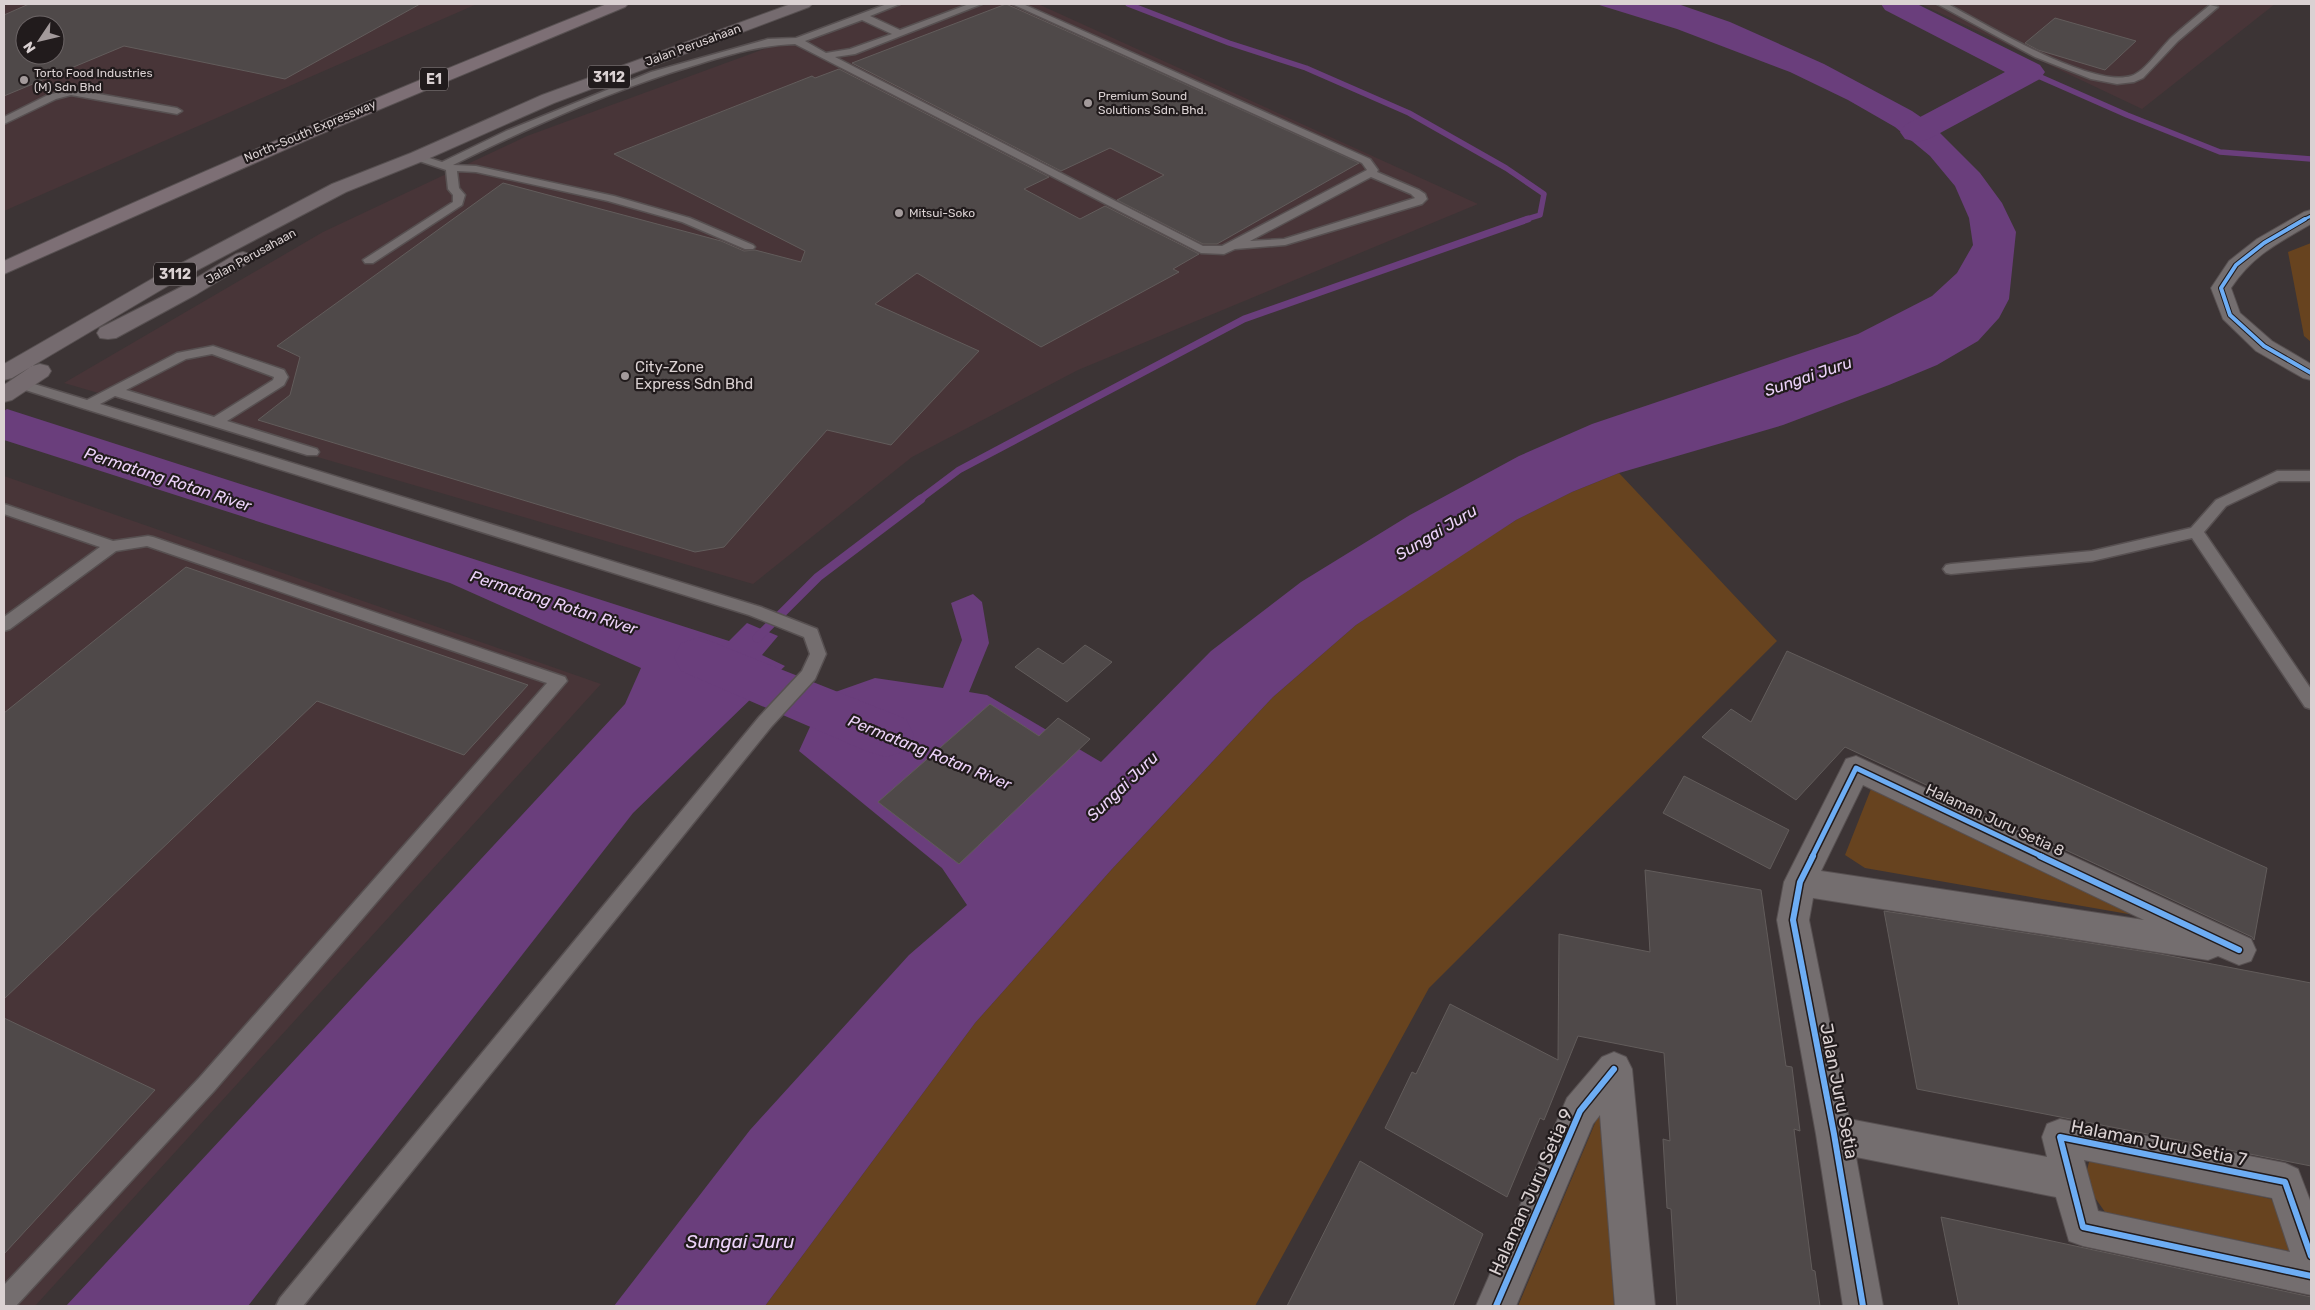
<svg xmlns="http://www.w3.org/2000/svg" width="2315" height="1310" viewBox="0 0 2315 1310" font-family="Rubik,sans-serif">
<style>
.built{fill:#483538;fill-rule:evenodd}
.green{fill:#67431f}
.water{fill:#6a3e7c}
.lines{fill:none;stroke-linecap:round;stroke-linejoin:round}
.stream-far2{stroke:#6a3e7c;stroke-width:5.5}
.stream-far1{stroke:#6a3e7c;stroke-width:7}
.stream{stroke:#6a3e7c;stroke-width:9}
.river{fill:#6a3e7c;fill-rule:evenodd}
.building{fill:#4f4949;stroke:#625c5b;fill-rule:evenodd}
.service-casing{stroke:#575051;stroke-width:3}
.minor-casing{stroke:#575051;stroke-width:2}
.primary-casing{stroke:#575051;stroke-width:2}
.motorway-casing{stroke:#575051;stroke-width:2}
.service{fill:#746e6f;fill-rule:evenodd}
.minor{fill:#746e6f;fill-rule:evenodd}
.primary{fill:#756b6f;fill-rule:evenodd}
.motorway{fill:#7d6f75;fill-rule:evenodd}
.cycleway-far3-casing{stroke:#211b1c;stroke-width:5}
.cycleway-far2-casing{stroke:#211b1c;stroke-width:6}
.cycleway-far1-casing{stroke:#211b1c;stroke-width:8}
.cycleway-casing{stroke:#211b1c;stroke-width:9}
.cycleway-far3{stroke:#6dadf4;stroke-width:3}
.cycleway-far2{stroke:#6dadf4;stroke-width:4}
.cycleway-far1{stroke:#6dadf4;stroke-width:5}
.cycleway{stroke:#6dadf4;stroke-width:6}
.poi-dot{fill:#a39a9b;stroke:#211b1c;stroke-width:2}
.labels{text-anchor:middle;stroke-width:4.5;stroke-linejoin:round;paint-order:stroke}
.far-street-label{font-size:12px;fill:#dad1d2;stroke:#211b1c}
.far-poi-label{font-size:12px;fill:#dad1d2;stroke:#211b1c;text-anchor:start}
.shield{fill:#211b1c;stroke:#a29a9b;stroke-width:1}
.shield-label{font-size:14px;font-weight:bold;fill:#dad1d2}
.poi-label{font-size:15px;fill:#dad1d2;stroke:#211b1c;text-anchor:start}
.street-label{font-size:15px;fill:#dad1d2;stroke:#211b1c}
.water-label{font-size:16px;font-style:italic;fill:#edd3fa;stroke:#211b1c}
.near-street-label{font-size:18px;fill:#dad1d2;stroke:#211b1c}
.near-water-label{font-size:19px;font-style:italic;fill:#edd3fa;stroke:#211b1c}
</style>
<rect width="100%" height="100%" fill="#3c3435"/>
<path class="built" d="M4,4H477L4,211ZM25,25H55V55H25Z
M887,4H1038L1478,204L1078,370L912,457L753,584L64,383L323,232L527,136Z
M1921,4H2275L2142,109Z
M4,476L601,684L35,1306H4Z"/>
<path class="green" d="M2311,243V342L2304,336L2288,252Z
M1619,473L1777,641L1429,988L1255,1306H765L975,1023L1112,869L1273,697L1356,625L1457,557L1516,520L1572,492Z
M1871,789L2123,907L2134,915L1865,868L1845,855Z
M1601,1109L1614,1306H1518Z
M2090,1158L2271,1199L2287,1225L2289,1251L2105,1212L2084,1182Z"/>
<path class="water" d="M1596,4H1678L1730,22L1824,64L1912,111L1931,124L1980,173L2002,203L2016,232L2009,299L1999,318L1978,341L1937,365L1889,385L1783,425L1619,473L1572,492L1516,520L1356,625L1273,697L1112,869L975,1023L765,1306H614L750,1130L909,955L967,905L942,868L799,751L824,696L875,678L943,688L962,640L951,603L973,594L982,602L989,643L969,692L987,695L1101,762L1211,651L1301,582L1410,515L1519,456L1592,424L1858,334L1932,296L1957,273L1973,245L1969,218L1955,186L1930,156L1895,127L1848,100L1790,72L1677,29Z
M7,409L729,641L747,623L778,636L762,655L785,666L633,813L248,1306H66L625,704L641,668L450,583L4,440V411Z"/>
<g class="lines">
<path class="stream-far2" d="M1128,4L1229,43L1306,68L1409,113L1506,168L1544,194L1540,215L1524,220
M2029,72L2127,115L2220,152L2311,159"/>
<path class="stream-far1" d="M919,500L959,470L1244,319L1528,219"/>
<path class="stream" d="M757,638L818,577L921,499"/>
<path class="river" d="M1881,4H1917L2040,65L2045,72L2040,79L1929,139L1917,142L1905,139L1900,132L1905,125L2005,72L1885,10Z
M700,637L906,719L914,735L906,751L886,757L866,751L681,671L674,657L681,643Z"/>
</g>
<path class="building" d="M29,4H420L285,79L124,46L4,96V15ZM25,25H55V55H25Z
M1006,4L1107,49L1359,163L1217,244H1203L1117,200L1164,175L1110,148L1061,171L852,63Z
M2055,18L2136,41L2105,70L2038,50L2025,43Z
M839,69L1049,177L1024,189L1080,219L1105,206L1199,254L1173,269L1179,272L1041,347L917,273L875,304L979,351L891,445L827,430L724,547L695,552L258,420L290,395L300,357L277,346L503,183L721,241L744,251L755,250L801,262L805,251L614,154L812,76L815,78Z
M186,567L528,685L464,755L317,701L4,999V713Z
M1085,645L1112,662L1067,702L1015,667L1038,648L1063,664Z
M1787,651L2267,868L2254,940L2252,937L1845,747L1796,800L1702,737L1731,709L1751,722Z
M990,704L1039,736L1058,718L1090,739L959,864L878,802Z
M1684,776L1789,830L1770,869L1663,813Z
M1645,870L1761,890L1786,1066L1792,1067L1800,1131L1794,1129L1812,1270L1815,1271L1820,1306H1677L1671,1209L1667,1208L1663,1139L1670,1141L1664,1053L1578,1036L1544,1120L1540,1118L1507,1197L1385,1128L1412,1072L1416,1074L1450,1004L1558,1060L1559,934L1650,952Z
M1884,911L2160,954L2311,983V1166L1917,1089Z
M4,1018L155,1090L4,1254Z
M1360,1161L1483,1234L1453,1306H1287Z
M1941,1217L2311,1297V1306H1959Z"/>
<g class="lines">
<g class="service-casing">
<path id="service" d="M887,4H900L870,16L900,30L969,4H982L855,54L835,57L1203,246H1222L1367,170L1362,163L1012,4H1023L1370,159L1378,170L1377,172L1419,190L1425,194L1427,199L1422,204L1285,245L1235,249L1224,254L1201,253L795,44C761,45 732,54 699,64C614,89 532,126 453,165L476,166L614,196L690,218L753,245L755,247L753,249H745L682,222L608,201L476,172L457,171L459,188L465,195L462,205L373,263H365L363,260L453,202V195L448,189L446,170L413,159V155L417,154L442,162L506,131L651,72L768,39L796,38ZM862,20L892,34L850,49L826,53L805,41ZM1371,177L1411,194L1415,198L1284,239L1250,241Z
M1937,4H1948C1985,24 2091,88 2131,76C2145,72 2161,47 2172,37C2184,26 2197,16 2210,5L2218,7L2178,41L2143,78L2134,82L2117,84L2091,79L2035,57Z
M71,89L177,108L182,111L177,114L71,95L56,99L4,124V117L48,95Z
M213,346L284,370L288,377L284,385L227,421L317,449L319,452L317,455H307L115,396L100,404L761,607L817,629L826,654L815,679L771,727L303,1306H276L280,1298L759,717L802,671L810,654L804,637L749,615L82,408L16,387L14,384L21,380L87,400L177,353ZM212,354L274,377L273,380L214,417L126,390L186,359Z
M2277,471H2311V481H2279L2226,506L2204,532L2311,689V709L2305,707L2192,538L2092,561L1951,574L1946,573L1943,569L1946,565L1951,564L2092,551L2191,528L2216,500Z
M4,504L113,541L148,536L153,537L565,677L567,681L214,1091L16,1306H4V1285L200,1077L547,683L147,546L116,551L10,629L4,631V617L100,547L4,514Z"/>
</g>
<g class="minor-casing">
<path id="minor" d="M2311,210V224C2278,243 2253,255 2231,288L2240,313L2272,341L2311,364V380L2303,378L2256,351L2223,319L2211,288L2229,261L2257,239L2304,212Z
M1856,756L2251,939L2256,950L2251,961L2239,965L2218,956L2208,960L1813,898L1809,920L1849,1119L2047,1157L2042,1137L2047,1124L2060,1119L2285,1163L2298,1169L2311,1203V1295L2083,1246L2069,1241L2056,1197L1856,1157L1883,1306H1843L1816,1134L1777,920L1784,882L1789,872L1846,759ZM1863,785L2144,920L1821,871ZM2084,1160L2272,1198L2290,1252L2098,1211Z
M1614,1052L1626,1057L1632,1069L1655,1306H1615L1600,1115L1593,1124L1516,1306H1476L1567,1098L1602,1057Z"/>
</g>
<g class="primary-casing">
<path id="primary" d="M791,4H812L809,7L554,103L423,161L346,192L171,284L12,378L4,380V364L157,276L332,184L411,153L542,95Z
M243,252L250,254L253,258L250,262L197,294L116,338L108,339L100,338L97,333L100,328L183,286L236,254Z
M40,364L48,366L51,371L48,376L12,400L4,402V385L32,366Z"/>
</g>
<g class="motorway-casing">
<path id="motorway" d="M607,4H628L625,7L316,136L4,274V261C203,170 404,85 607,4Z"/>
</g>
<use href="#service" class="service"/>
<use href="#minor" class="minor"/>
<use href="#primary" class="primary"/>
<use href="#motorway" class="motorway"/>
<g class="cycleway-far3-casing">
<path id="cycleway-far3" d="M2303,220L2311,216"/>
</g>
<g class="cycleway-far2-casing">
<path id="cycleway-far2" d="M2305,219L2264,243L2236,265L2221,288L2230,315L2264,346L2311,373"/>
</g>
<g class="cycleway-far1-casing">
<path id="cycleway-far1" d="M1812,857L1856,768L2043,857"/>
</g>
<g class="cycleway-casing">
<path id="cycleway" d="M1813,856L1800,882L1793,920L1834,1134L1863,1306
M2040,856L2239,950
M2311,1256L2285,1182L2060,1137L2083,1227L2311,1276
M1496,1306L1580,1111L1614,1069"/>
</g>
<use href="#cycleway-far3" class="cycleway-far3"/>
<use href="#cycleway-far2" class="cycleway-far2"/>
<use href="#cycleway-far1" class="cycleway-far1"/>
<use href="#cycleway" class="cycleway"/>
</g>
<g class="poi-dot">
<circle cx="24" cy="80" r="5"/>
<circle cx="1088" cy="103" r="5"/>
<circle cx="899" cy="213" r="5"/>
<circle cx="625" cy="376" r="5"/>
</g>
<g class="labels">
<g class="far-street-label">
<text transform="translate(693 45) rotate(-20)" y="4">Jalan Perusahaan</text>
<text transform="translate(310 131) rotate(-23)" y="4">North–South Expressway</text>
<text transform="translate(251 256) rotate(-29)" y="4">Jalan Perusahaan</text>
</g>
<g class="far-poi-label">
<text x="34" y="77">Torto Food Industries<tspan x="34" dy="14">(M) Sdn Bhd</tspan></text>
<text x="1098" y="100">Premium Sound<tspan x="1098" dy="14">Solutions Sdn. Bhd.</tspan></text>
<text x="909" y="217">Mitsui-Soko</text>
</g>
<g class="shield">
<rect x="588" y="65.5" width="42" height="23" rx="4"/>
<rect x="420" y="67.5" width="28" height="23" rx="4"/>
<rect x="154" y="262.5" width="42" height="23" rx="4"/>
</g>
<g class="shield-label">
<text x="609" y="82">3112</text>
<text x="434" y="84">E1</text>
<text x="175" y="279">3112</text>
</g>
<g class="poi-label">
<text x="635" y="372">City-Zone<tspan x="635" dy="17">Express Sdn Bhd</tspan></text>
</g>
<g class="street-label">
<text transform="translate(1995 820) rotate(25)" y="5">Halaman Juru Setia 8</text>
</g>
<g class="water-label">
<text transform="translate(1808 376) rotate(-19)" y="6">Sungai Juru</text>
<text transform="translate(168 479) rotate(18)" y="6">Permatang Rotan River</text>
<text transform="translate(1436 532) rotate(-31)" y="6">Sungai Juru</text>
<text transform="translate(554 602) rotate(18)" y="6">Permatang Rotan River</text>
<text transform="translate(930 752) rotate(22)" y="6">Permatang Rotan River</text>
<text transform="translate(1122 786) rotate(-44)" y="6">Sungai Juru</text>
</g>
<g class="near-street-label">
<text transform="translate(1839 1091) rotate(79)" y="6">Jalan Juru Setia</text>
<text transform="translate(2159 1143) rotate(11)" y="6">Halaman Juru Setia 7</text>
<text transform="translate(1531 1192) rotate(-66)" y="6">Halaman Juru Setia 9</text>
</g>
<g class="near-water-label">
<text x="740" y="1248">Sungai Juru</text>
</g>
</g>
<rect width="2315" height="1310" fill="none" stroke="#dad1d2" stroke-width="10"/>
<g transform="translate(40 40) rotate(235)"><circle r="24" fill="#211b1c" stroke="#6b6465"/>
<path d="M0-4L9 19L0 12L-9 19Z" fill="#a39a9b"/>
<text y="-8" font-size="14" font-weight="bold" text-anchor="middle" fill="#dad1d2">N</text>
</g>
</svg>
